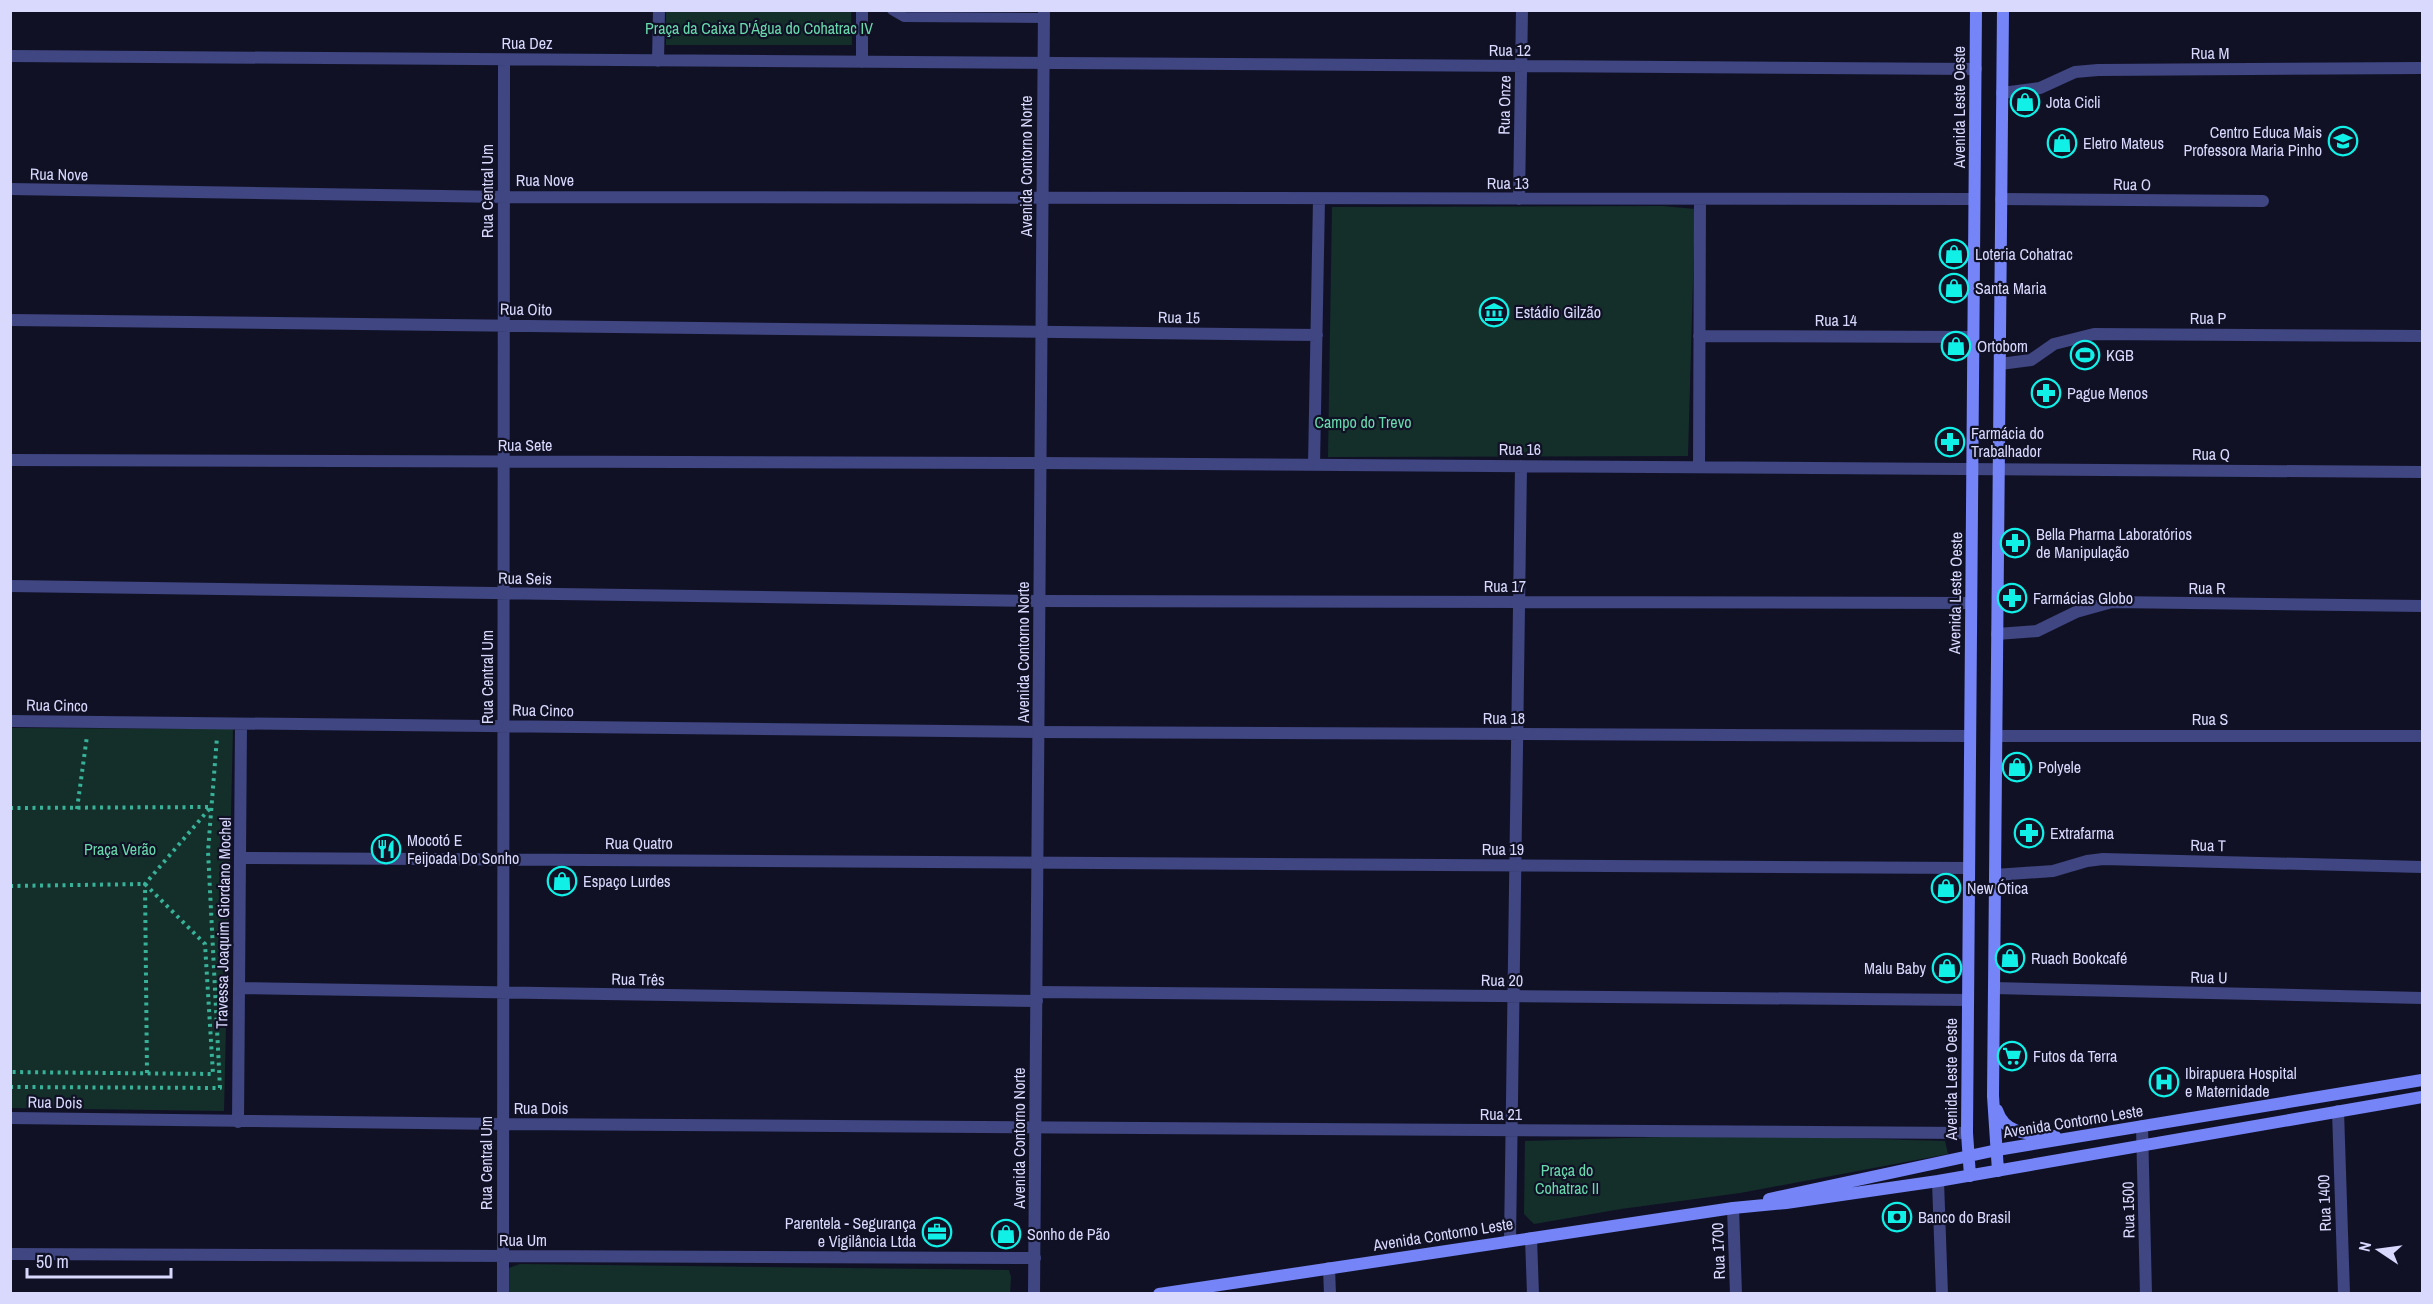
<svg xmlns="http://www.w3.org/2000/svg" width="2433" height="1304" viewBox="0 0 2433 1304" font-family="'Archivo Narrow',sans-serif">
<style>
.green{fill:#142f2a}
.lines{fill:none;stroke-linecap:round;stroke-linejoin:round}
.path{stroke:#37b198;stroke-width:4;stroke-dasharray:3 4.5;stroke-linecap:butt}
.service{stroke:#3f4681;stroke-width:10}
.minor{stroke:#3f4681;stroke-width:12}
.tertiary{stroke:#3f4681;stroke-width:12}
.secondary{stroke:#7584f6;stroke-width:12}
.labels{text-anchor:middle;stroke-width:4.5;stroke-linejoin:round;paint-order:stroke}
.park-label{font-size:16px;fill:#68d9ac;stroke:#111126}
.street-label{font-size:16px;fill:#d8d9fd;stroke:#111126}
.poi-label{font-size:16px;fill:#d8d9fd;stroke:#111126;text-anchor:start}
</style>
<rect width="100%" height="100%" fill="#111126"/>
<path class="green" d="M666,11H851L852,45H666Z
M1663,206L1695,209L1688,456L1328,457L1332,207Z
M11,728L233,729L224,1111L11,1108Z
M1731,1135L1945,1141L1948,1154L1740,1193L1621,1209L1534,1224L1524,1214L1525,1141Z
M520,1264L1009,1270L1011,1277L1010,1294H507L506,1269Z"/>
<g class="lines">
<path class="path" d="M10,808L211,807
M77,809L87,736
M10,886L145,884L205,944L213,1074L10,1072
M147,1073L145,884L211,807
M10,1087L220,1088L208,851L217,737"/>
<path class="service" d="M892,10L904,17L1044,18"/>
<path class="minor" d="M10,56L1976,69
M658,61L659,10
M862,62V10
M2002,93L2040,88L2075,72L2098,70L2422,68
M10,189L504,197L1974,199
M1519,199L1522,10
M2001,199L2263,201
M10,320L1317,335
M1699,336L1973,337
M2000,364L2031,360L2054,344L2094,334L2422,336
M10,460L1040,463L2422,472
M1314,465L1319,199
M1699,467L1700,199
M10,586L1039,601L1971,603
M1997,634L2037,631L2076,612L2112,602L2422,606
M10,721L1038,732L1970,736
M1997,736H2422
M240,858L1969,868
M1995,875L2053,871L2087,861L2103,859L2422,867
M239,988L1037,1001
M1994,988L2422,998
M1037,992L1968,1000
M2338,1111L2344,1294
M10,1118L503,1124L1967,1133
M238,1122L241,724
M2142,1126L2146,1294
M1938,1181L1942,1294
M1733,1208L1736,1294
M1510,1241L1521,466
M10,1254L1035,1258
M1329,1268L1330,1294
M503,1294L504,60"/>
<path class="tertiary" d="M1531,1238L1533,1294
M1034,1294L1044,10"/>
<path class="secondary" d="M1997,1110C2005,1136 2032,1134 2055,1136
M1998,1171L1993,1096L2003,10
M1970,1176L1967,1133L1976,10
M1769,1199L1997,1150L2422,1080
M1159,1294L1733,1208L1786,1203L1938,1181L2422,1097"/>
</g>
<defs>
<g id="shop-ring" transform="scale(1.5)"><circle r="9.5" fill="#111126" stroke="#10f0e6" stroke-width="1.5"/><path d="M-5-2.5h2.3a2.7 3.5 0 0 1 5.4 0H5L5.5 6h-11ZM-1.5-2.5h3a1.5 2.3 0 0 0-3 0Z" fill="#10f0e6"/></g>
<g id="school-ring" transform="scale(1.5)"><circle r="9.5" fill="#111126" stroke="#10f0e6" stroke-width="1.5"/><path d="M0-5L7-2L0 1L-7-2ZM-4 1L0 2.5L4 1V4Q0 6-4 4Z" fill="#10f0e6"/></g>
<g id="museum-ring" transform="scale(1.5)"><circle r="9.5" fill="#111126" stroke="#10f0e6" stroke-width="1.5"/><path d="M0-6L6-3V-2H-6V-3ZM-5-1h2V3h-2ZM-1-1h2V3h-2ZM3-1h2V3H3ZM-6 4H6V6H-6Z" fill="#10f0e6"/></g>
<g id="stadium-ring" transform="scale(1.5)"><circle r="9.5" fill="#111126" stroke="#10f0e6" stroke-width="1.5"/><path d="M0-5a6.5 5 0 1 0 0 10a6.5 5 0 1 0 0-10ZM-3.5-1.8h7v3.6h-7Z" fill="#10f0e6"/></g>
<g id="pharmacy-ring" transform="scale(1.5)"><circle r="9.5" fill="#111126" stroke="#10f0e6" stroke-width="1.5"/><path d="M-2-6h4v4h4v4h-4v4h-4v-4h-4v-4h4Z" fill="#10f0e6"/></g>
<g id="restaurant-ring" transform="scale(1.5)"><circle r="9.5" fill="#111126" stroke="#10f0e6" stroke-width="1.5"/><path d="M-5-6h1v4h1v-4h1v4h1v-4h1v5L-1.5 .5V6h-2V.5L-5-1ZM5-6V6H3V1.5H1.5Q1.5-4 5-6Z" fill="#10f0e6"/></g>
<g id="supermarket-ring" transform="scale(1.5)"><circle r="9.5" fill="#111126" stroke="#10f0e6" stroke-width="1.5"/><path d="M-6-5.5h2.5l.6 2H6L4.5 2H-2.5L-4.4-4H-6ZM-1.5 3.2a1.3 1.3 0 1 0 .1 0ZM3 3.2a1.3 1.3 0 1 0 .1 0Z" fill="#10f0e6"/></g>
<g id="hospital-ring" transform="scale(1.5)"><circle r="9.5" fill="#111126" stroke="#10f0e6" stroke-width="1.5"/><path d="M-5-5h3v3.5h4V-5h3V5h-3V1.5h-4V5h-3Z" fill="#10f0e6"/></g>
<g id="bank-ring" transform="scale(1.5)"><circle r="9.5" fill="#111126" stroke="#10f0e6" stroke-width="1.5"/><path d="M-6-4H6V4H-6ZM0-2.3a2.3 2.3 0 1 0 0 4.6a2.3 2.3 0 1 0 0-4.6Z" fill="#10f0e6"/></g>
<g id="office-ring" transform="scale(1.5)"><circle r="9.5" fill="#111126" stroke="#10f0e6" stroke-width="1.5"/><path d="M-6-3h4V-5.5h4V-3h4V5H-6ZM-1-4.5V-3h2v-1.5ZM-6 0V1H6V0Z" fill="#10f0e6"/></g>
</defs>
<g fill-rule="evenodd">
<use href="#shop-ring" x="2025" y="102"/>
<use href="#school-ring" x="2343" y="141"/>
<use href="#shop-ring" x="2062" y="143"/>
<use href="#shop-ring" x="1954" y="254"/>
<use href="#shop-ring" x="1954" y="288"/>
<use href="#museum-ring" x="1494" y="312"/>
<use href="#shop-ring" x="1956" y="346"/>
<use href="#stadium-ring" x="2085" y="355"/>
<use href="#pharmacy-ring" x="2046" y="393"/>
<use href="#pharmacy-ring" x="1950" y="442"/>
<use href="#pharmacy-ring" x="2015" y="543"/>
<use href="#pharmacy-ring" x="2012" y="598"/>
<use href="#shop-ring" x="2017" y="767"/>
<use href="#pharmacy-ring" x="2029" y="833"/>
<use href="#restaurant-ring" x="386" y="849"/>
<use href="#shop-ring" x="562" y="881"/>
<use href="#shop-ring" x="1946" y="888"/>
<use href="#shop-ring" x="2010" y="958"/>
<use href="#shop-ring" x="1947" y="968"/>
<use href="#supermarket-ring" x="2012" y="1056"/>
<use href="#hospital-ring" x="2164" y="1082"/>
<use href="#bank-ring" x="1897" y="1217"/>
<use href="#office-ring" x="937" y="1232"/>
<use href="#shop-ring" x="1006" y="1234"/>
</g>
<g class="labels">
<g class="park-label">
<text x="759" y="34">Praça da Caixa D'Água do Cohatrac IV</text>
<text x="1363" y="428">Campo do Trevo</text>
<text x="120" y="855">Praça Verão</text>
<text x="1567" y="1176">Praça do<tspan x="1567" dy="18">Cohatrac II</tspan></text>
</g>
<g class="street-label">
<text x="527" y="49">Rua Dez</text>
<text x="1510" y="56">Rua 12</text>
<text x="2210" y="59">Rua M</text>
<text transform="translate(1504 105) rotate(-89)" y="6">Rua Onze</text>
<text transform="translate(1959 107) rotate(-90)" y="6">Avenida Leste Oeste</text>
<text transform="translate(1026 166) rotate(-90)" y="6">Avenida Contorno Norte</text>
<text transform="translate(59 174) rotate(1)" y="6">Rua Nove</text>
<text x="545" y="186">Rua Nove</text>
<text x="1508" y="189">Rua 13</text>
<text transform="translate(2132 184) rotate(1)" y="6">Rua O</text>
<text transform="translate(487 191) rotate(-90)" y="6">Rua Central Um</text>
<text transform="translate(526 309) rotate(1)" y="6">Rua Oito</text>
<text transform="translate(1179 317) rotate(1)" y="6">Rua 15</text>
<text x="2208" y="324">Rua P</text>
<text x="1836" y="326">Rua 14</text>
<text x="525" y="451">Rua Sete</text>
<text x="1520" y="455">Rua 16</text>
<text x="2211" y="460">Rua Q</text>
<text transform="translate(525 578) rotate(1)" y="6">Rua Seis</text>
<text x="1505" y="592">Rua 17</text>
<text x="2207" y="594">Rua R</text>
<text transform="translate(1955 593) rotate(-89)" y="6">Avenida Leste Oeste</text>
<text transform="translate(1023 652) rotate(-90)" y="6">Avenida Contorno Norte</text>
<text transform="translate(487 677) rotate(-90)" y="6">Rua Central Um</text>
<text transform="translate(57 705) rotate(1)" y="6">Rua Cinco</text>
<text transform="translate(543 710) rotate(1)" y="6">Rua Cinco</text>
<text x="1504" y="724">Rua 18</text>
<text x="2210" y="725">Rua S</text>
<text x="639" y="849">Rua Quatro</text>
<text transform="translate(2208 845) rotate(1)" y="6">Rua T</text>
<text x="1503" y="855">Rua 19</text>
<text transform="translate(223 923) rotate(-89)" y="6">Travessa Joaquim Giordano Mochel</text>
<text transform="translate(2209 977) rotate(1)" y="6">Rua U</text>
<text transform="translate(638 979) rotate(1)" y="6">Rua Três</text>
<text transform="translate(1502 980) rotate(1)" y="6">Rua 20</text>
<text transform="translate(1951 1079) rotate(-90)" y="6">Avenida Leste Oeste</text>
<text transform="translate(55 1102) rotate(1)" y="6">Rua Dois</text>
<text x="541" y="1114">Rua Dois</text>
<text x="1501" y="1120">Rua 21</text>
<text transform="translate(2073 1121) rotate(-9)" y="6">Avenida Contorno Leste</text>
<text transform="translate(1019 1138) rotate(-90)" y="6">Avenida Contorno Norte</text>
<text transform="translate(486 1163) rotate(-90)" y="6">Rua Central Um</text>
<text transform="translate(2324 1203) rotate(-92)" y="6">Rua 1400</text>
<text transform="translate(2128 1210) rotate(-91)" y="6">Rua 1500</text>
<text transform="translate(1443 1234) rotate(-9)" y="6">Avenida Contorno Leste</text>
<text x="523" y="1246">Rua Um</text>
<text transform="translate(1718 1251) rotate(-92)" y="6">Rua 1700</text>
</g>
<g class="poi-label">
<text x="2046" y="108">Jota Cicli</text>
<text x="2322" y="138" text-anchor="end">Centro Educa Mais<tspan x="2322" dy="18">Professora Maria Pinho</tspan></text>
<text x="2083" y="149">Eletro Mateus</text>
<text x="1975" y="260">Loteria Cohatrac</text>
<text x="1975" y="294">Santa Maria</text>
<text x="1515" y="318">Estádio Gilzão</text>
<text x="1977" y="352">Ortobom</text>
<text x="2106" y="361">KGB</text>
<text x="2067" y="399">Pague Menos</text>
<text x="1971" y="439">Farmácia do<tspan x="1971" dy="18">Trabalhador</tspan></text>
<text x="2036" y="540">Bella Pharma Laboratórios<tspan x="2036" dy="18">de Manipulação</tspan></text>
<text x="2033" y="604">Farmácias Globo</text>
<text x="2038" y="773">Polyele</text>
<text x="2050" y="839">Extrafarma</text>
<text x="407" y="846">Mocotó E<tspan x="407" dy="18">Feijoada Do Sonho</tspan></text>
<text x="583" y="887">Espaço Lurdes</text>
<text x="1967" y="894">New Ótica</text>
<text x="2031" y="964">Ruach Bookcafé</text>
<text x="1926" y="974" text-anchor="end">Malu Baby</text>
<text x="2033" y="1062">Futos da Terra</text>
<text x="2185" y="1079">Ibirapuera Hospital<tspan x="2185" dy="18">e Maternidade</tspan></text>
<text x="1918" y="1223">Banco do Brasil</text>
<text x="916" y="1229" text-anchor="end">Parentela - Segurança<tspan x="916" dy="18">e Vigilância Ltda</tspan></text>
<text x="1027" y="1240">Sonho de Pão</text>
</g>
</g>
<rect width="2433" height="1304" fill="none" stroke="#d8d9fd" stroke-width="24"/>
<g transform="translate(2379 1250) rotate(283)" stroke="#111126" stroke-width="4.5" paint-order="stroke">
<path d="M0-4.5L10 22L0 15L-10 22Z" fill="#d8d9fd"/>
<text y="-9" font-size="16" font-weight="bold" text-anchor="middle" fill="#d8d9fd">N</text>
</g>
<path d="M27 1268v9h144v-9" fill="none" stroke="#d8d9fd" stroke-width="3"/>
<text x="36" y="1268" font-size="18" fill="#d8d9fd" stroke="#111126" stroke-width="4.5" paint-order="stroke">50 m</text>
</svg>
